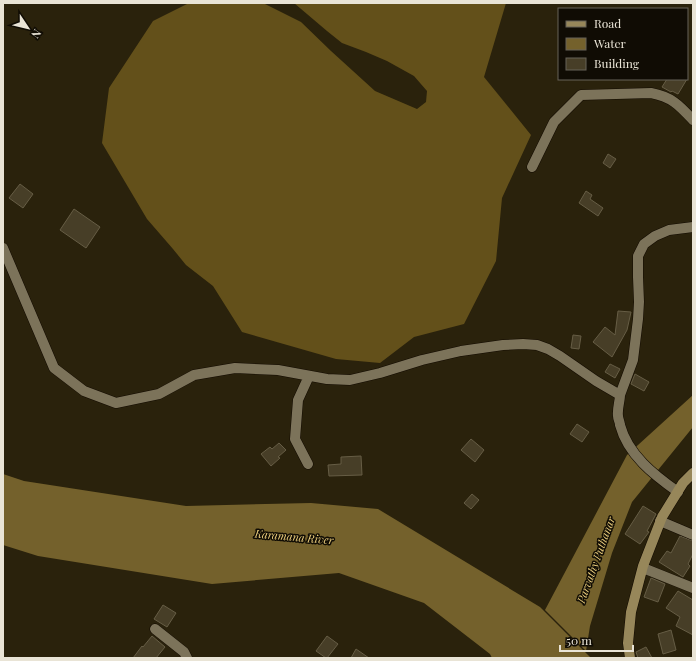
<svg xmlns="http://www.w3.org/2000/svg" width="696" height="661" viewBox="0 0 696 661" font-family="'Playfair Display',serif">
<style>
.forest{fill:#63501a}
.water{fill:#74612c}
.building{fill:#473e27;stroke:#665d45}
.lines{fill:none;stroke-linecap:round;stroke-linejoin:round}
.street-casing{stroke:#130b00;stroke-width:11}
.secondary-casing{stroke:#130b00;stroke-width:11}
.street{stroke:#7c735a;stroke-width:10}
.secondary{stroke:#97875a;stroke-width:10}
.labels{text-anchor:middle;stroke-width:3;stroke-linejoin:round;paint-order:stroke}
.water-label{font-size:11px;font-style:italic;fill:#ecce7d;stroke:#100c04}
</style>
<rect width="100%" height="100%" fill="#2a220c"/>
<path class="forest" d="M189,3H263L301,22L331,51L375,91L417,109L426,102L427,91L414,76L387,61L366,52L342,43L327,31L294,3H506L484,77L531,135L502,198L496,261L464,324L414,337L380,363L336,359L242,332L213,286L186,265L173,249L147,219L102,143L109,88L153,21Z"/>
<path class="water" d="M693,395V427L632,502L612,553L590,626L586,651L545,610L627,455Z
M3,474L24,481L186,506L311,503L378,509L540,607L591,658H492L490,654L424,603L339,573L212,584L38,556L3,545Z"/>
<path class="building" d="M667,79H687L678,94L672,91L671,92L662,87Z
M608,154L616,159L610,168L603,163Z
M20,184L33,194L23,208L9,198Z
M586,191L592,195L590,199L603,208L598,216L579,203Z
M74,209L100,227L86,248L60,230Z
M618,311L631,312L627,330L612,357L593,342L605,327L615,335Z
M573,335L581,336L579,349L571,348Z
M610,364L620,369L615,378L605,372Z
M635,374L649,382L644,391L631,384Z
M577,424L589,432L582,442L570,434Z
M471,439L484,450L475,462L461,450Z
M279,443L286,450L278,457L280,458L271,466L261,454L270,447L272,449Z
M361,456L362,475L329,476L328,465L341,464V457Z
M472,494L479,500L471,509L464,503Z
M643,506L656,514L647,531L649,532L640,544L625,534Z
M680,536L693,541V554L688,564L690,566L683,577L659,562L667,551L671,553Z
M651,578L665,584L658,602L644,597Z
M678,591L693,600V635L676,626L680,617L666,608Z
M163,605L176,613L167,627L154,619Z
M671,630L676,650L663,654L658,634Z
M152,636L165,647L156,658H133L142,646L143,647Z
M327,636L338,644L327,658H326L316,651Z
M646,647L652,658H638L636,652Z
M356,649L369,658H351Z"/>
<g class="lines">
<g class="street-casing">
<path id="street" d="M532,167L554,122L581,95L651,93C672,97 679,105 693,120
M3,248L54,368L84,391L116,403L159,394L194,375L235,368L278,370L327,379L350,380L380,373L422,360L461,351L503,345L523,344L537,345L548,349L560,356L596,381L620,395C620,401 617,409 618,416C618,419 620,422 620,425C628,455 654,475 678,492
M620,395L633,360L638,319L639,302L638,277V256L644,244L655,236L669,230L693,227
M308,464L295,439L298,400L309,376
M660,521L693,535
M643,568L693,588
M155,629L184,652L187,658"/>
</g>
<g class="secondary-casing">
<path id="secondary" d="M630,658L628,643L631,612L643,566L662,517L683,483L693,473"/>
</g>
<use href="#street" class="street"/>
<use href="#secondary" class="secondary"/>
</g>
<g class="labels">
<g class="water-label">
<text transform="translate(294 537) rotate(5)" y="4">Karamana River</text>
<text transform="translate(596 560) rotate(-70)" y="4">Parvathy Puthanar</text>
</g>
</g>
<rect width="696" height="661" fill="none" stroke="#e9e4d6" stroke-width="8"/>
<rect x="558" y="8" width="130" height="72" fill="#100c04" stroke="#676258"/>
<rect x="566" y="21" width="20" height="6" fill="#97875a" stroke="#676258"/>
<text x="594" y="28" font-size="12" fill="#e9e4d6">Road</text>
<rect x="566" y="38" width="20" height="12" fill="#74612c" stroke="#676258"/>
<text x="594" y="48" font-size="12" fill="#e9e4d6">Water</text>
<rect x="566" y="58" width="20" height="12" fill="#473e27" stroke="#676258"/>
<text x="594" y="68" font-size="12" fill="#e9e4d6">Building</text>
<g transform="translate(28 28) rotate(125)" stroke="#100c04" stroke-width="3" paint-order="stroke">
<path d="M0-3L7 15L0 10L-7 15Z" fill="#e9e4d6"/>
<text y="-6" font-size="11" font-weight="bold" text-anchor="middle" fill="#e9e4d6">N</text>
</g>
<path d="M560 645v6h73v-6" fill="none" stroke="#e9e4d6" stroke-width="2"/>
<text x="566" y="645" font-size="12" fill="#e9e4d6" stroke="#100c04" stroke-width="3" paint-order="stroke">50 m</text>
</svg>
